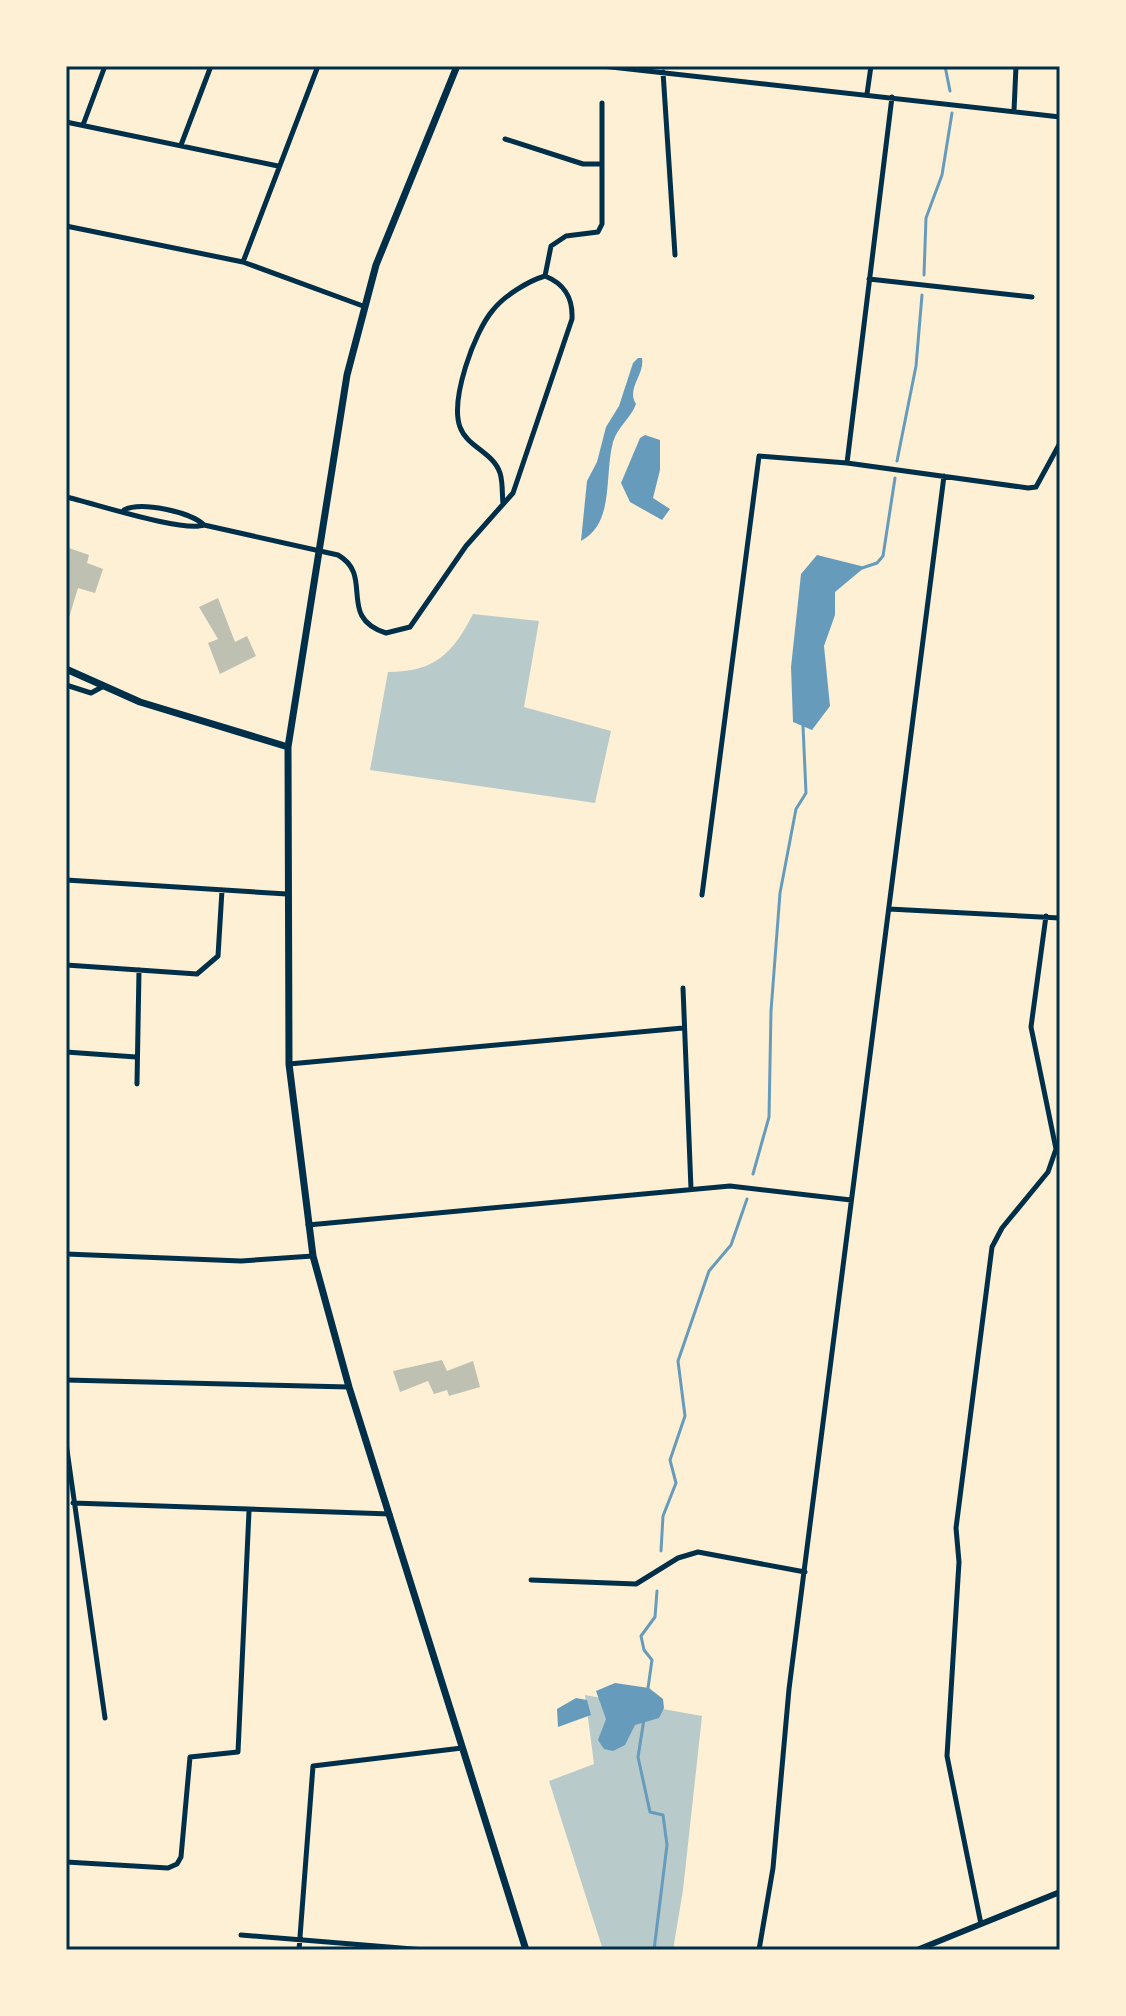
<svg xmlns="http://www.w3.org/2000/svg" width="1126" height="2016" viewBox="0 0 1126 2016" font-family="Roboto,sans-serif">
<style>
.green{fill:#b9caca}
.water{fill:#669bbc}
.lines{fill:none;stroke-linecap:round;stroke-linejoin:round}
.stream{stroke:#669bbc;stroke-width:3}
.building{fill:#bec0b2}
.minor{stroke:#003049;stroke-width:5}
.tertiary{stroke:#003049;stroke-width:6}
.secondary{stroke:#003049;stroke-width:7}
.neatline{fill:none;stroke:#003049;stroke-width:3}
</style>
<rect width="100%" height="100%" fill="#fdf0d5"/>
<path class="green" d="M473,614L539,621L524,707L611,731L595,803L370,770L388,672C435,672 453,653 473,614Z
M585,1695L702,1716L683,1890L673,1950H603L549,1781L594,1764Z"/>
<path class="water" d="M638,358H642C645,375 626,388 636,404C631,418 618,426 613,442C604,476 615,523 581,541L587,481L597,462L606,427L619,406L633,363Z
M645,435L660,440V470L653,498L670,509L662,520L630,502L621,483L640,438Z
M817,555L865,567L835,592V615L824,646L830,706L812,730L793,722L791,667L801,574Z
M615,1683L649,1688L663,1699L664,1708L659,1718L635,1725L625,1745L613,1751L604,1749L598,1740L606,1719L596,1691Z
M576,1698L587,1700L591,1715L558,1727L557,1709Z"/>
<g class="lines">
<path class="stream" d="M945,66L950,91
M924,275L926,218L942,175L952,113
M897,461L916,366L922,295
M862,568L877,563L883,556L895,478
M753,1174L769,1117L771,1011L780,893L796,809L806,793L803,726
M661,1551L663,1516L676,1483L670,1460L685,1416L678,1361L709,1271L731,1245L747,1199
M648,1688L652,1660L644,1650L641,1636L655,1617L657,1591
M644,1719L638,1757L650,1812L663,1815L667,1845L654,1950"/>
</g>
<path class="building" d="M66,547L89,555L87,563L103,569L95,593L78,588L67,624Z
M218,598L235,642L247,636L256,656L220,674L208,643L218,639L199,607Z
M442,1360L447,1371L473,1361L480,1387L449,1396L447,1390L434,1394L428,1381L400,1392L393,1371Z"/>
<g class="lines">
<path class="minor" d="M602,66L1060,117
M663,72L675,255
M867,94L871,66
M1014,111L1016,66
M66,122L278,166
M83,125L105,66
M505,139L583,164H602
M181,145L211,66
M66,226L243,262L363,306
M243,262L318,66
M869,279L1032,297
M847,463L892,97
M66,497C93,503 184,533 204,525L338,555C375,576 336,617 386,633L410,627L466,546L513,493L572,319C573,298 565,284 545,276L551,246L566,236L598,232L602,224V103
M503,504C502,495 503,482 500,473C493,452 467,447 460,427C450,400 474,332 493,310C504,296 528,281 545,276
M124,510C141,501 191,512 204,525
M66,685L91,693L102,687
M66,880L287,894
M702,895L759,456L847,463L1028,488L1036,487L1060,443
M889,909L1060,918
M66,965L197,974L218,956L222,890
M683,988L691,1189
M66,1052L136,1057
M289,1064L683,1028
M137,1084L139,970
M308,1225L730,1186L851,1200
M66,1254L241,1261L313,1256
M66,1380L349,1387
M66,1443L105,1718
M73,1503L390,1514
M531,1580L636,1584L678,1558L698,1552L805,1572
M66,1862L168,1868L177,1864L181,1857L190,1757L238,1752L249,1511
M981,1924L947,1756L959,1562L956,1528L992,1247L1002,1228L1048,1172L1056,1149L1031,1027L1046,916
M241,1935L425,1950
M299,1950L313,1766L462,1748
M759,1950L773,1868L789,1689L944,476"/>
<path class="tertiary" d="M917,1950L1060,1892"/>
<path class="secondary" d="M457,66L376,265L347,375L288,747L289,1064L313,1256L349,1387L526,1950
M66,669L140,702L288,747"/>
</g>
<rect width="1126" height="2016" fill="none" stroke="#fdf0d5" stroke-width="136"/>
<rect x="68" y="68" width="990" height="1880" class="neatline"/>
</svg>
